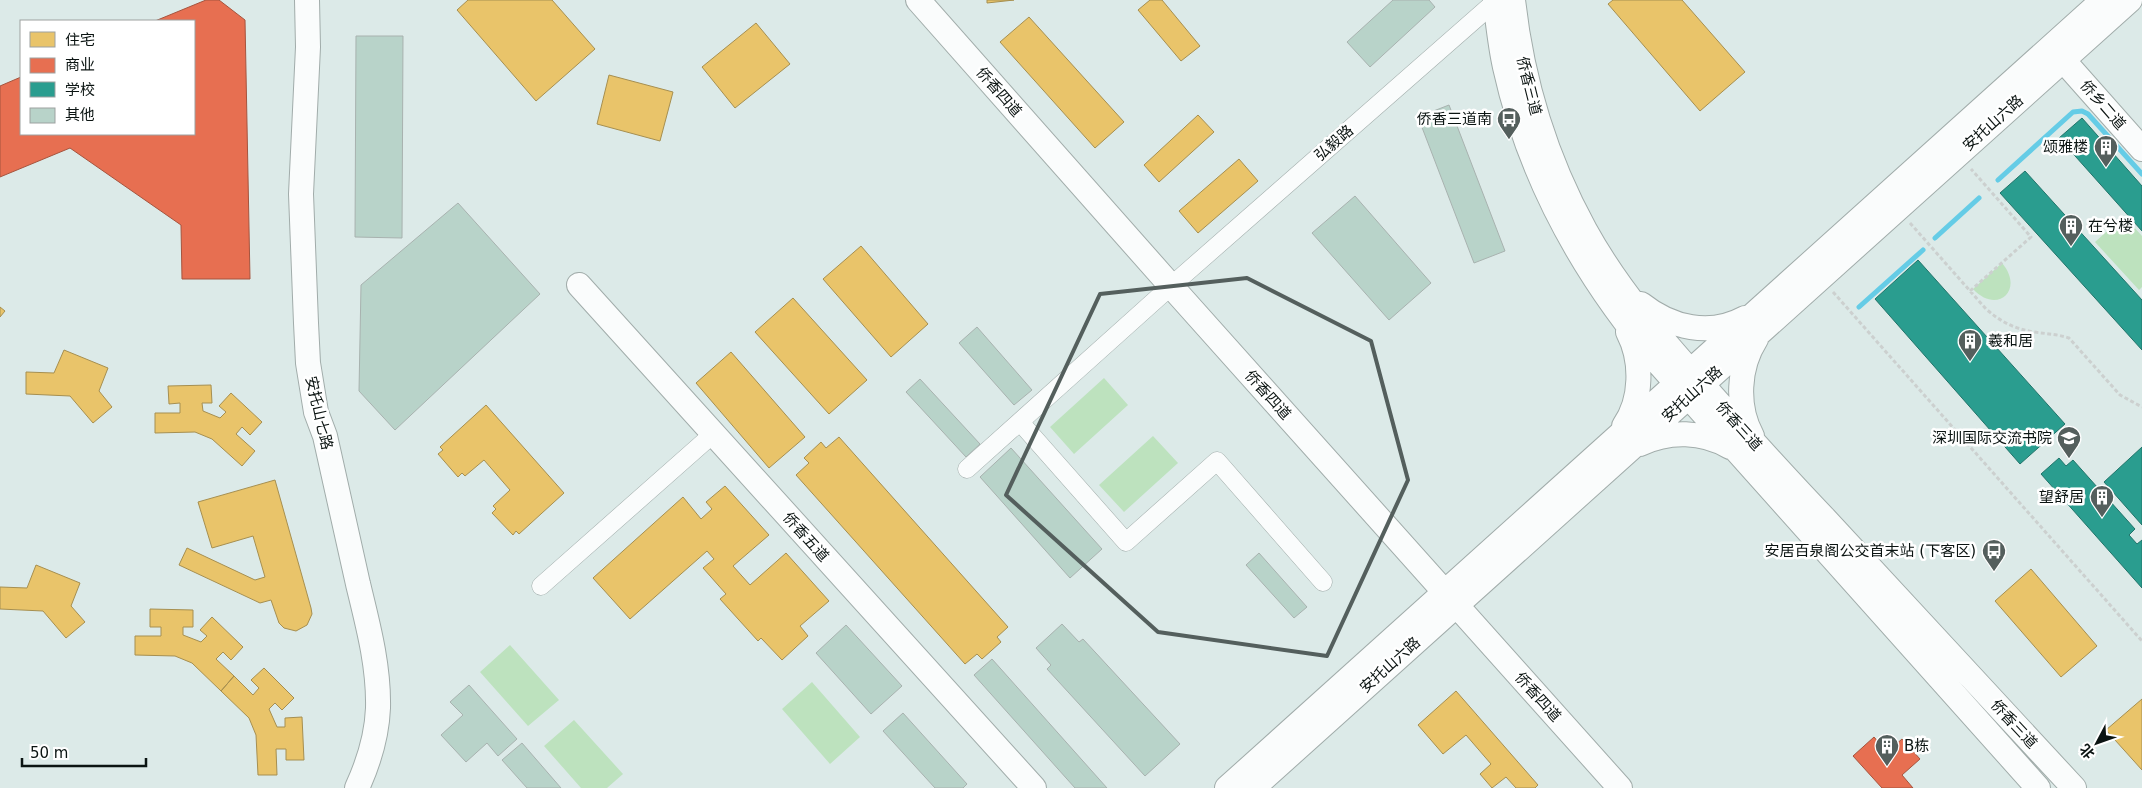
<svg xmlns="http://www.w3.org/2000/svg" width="2142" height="788" viewBox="0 0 2142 788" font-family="'DejaVu Sans','Noto Sans SC',sans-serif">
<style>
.green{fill:#bde2be}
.homes{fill:#e9c46a;stroke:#a68f50}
.shops{fill:#e76f51;stroke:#a5543e}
.schools{fill:#2a9d8f;stroke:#21746a}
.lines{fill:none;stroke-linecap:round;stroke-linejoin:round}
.stream{stroke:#65cce6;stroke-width:5}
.building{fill:#b8d3c9;stroke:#a8b2af}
.street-casing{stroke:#a1acaa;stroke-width:19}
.secondary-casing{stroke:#a1acaa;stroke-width:26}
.path{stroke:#ccd0cf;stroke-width:3;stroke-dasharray:4 2.5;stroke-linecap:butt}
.street{stroke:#fafcfc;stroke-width:18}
.secondary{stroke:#fafcfc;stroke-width:24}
.marked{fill:none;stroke:#545f5d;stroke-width:4;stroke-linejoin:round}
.labels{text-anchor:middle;stroke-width:5;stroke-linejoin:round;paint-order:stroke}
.street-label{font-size:15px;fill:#0b1412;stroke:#fff}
.poi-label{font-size:15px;fill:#0b1412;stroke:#fff;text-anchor:end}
</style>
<rect width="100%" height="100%" fill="#dceae8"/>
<path class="green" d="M2124,216L2142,236V287L2139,290L2095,242Z
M2002,263C2025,290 1997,315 1973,289Z
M1104,378L1128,405L1074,454L1050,427Z
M1153,436L1178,463L1124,512L1099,485Z
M510,645L559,700L528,726L480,672Z
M812,682L860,737L830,764L782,709Z
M574,720L623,774L607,788H581L544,746Z"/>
<path class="homes" d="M468,0H552L595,49L536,101L457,10Z
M987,0H1014L987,3Z
M1150,0H1162L1200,46L1181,61L1138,10Z
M1613,0H1682L1745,72L1700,111L1608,4Z
M1029,17L1124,122L1095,148L1000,42Z
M756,23L790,64L735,108L702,67Z
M609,75L673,92L660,141L597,124Z
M1198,115L1214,132L1159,182L1144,165Z
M49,134H136L132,139L153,154L142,170L109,147L91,143L52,150Z
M180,140L215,164L206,179L198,173L193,180L203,196L212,195L209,186L227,182L235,224L218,227L216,217L207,218L212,243L193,247L185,208L175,192L142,170L153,154L174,168L179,161L170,154Z
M1239,159L1258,181L1198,233L1179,211Z
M861,246L928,324L891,357L823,279Z
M793,298L867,380L829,414L755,332Z
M0,307L5,311L0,317Z
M64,350L108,368L99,391L112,407L93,423L70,396L26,394V372L54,373Z
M731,352L805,437L769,468L696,383Z
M211,385L212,403H202L203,411L220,418L226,412L219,406L231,393L262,422L250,435L242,427L236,434L255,451L242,466L212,439L195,432L155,433V413H180V403L169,404L168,386Z
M486,405L564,493L519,534L516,531L513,535L492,513L496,509L493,506L510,490L484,460L465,476L462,473L458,477L438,454L443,450L440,447Z
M839,437L1008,627L997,637L1001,642L982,659L977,654L965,664L796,475L809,463L804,458L821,442L826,448Z
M275,480L311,608L312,614L307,625L296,631L284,628L279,623L271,600L260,603L179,565L187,548L255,580L265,577L253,536L212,548L198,502Z
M725,486L769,535L733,566L750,585L786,553L829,601L800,626L808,636L782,660L761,638L758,641L720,599L726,594L703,568L714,559L707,551L630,619L593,578L683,497L701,519L712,509L706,502Z
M36,565L80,583L71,606L85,622L66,638L43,611L0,609V587L27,588Z
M2031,569L2097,646L2061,677L1995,601Z
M150,609L193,610V627H183V635L201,642L207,636L200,630L212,617L243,647L231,660L223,652L216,659L234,676L221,691L192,663L175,656L135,655V636H161V627H150Z
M264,668L294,698L282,710L275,703L269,709L277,727H285V718L302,717L304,760H286V749H276L277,775H258L256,735L249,718L221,691L234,676L253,695L259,688L251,680Z
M1456,691L1538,785L1535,788H1516L1506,777L1492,788L1480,774L1491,764L1466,735L1443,754L1418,725Z
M2142,699V770L2106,730Z"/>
<path class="shops" d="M206,0H219L245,20L250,279H182L181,225L70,148L0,177V86L21,77V134H194V21H155Z
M1874,737L1887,752L1902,739L1920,759L1902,775L1913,788H1882L1853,756Z"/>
<path class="schools" d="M2082,118L2142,186V231L2059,138Z
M2025,171L2142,300V350L2000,193Z
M1918,260L2065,424L2020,464L1875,299Z
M2142,447V525L2104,482Z
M2059,458L2066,466L2073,460L2098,488L2091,493L2102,506L2109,500L2135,529L2129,535L2137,544L2142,540V588L2041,474Z"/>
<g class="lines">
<path class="stream" d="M1998,180L2073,112L2082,111L2088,114L2142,174
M1935,238L1979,198
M1859,307L1923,250"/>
</g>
<path class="building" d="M1393,0H1429L1435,7L1370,67L1347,42Z
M356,36H403L402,238L355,237Z
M1449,105L1505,251L1474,263L1418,117Z
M1355,196L1431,283L1389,320L1312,233Z
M458,203L540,294L395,430L359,391L361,285Z
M977,327L1032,390L1014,405L959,343Z
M920,379L980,444L966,457L906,392Z
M1011,448L1102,549L1070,578L980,477Z
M1259,553L1307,607L1294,618L1246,565Z
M1062,624L1079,642L1083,639L1180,744L1145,776L1047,669L1051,665L1036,648Z
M846,625L902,686L871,714L816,653Z
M992,659L1107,788H1075L974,675Z
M469,685L517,739L498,756L487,743L466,762L441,735L463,715L450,702Z
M903,713L967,784L963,788H935L883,731Z
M522,743L561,788H527L502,760Z"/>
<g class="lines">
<g class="street-casing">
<path id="street" d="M1020,422L1126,542L1217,461L1323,582
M967,469L1171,286L1497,0
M541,586L713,434"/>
</g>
<g class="secondary-casing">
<path id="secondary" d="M307,0L308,47L301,194L306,323L308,363L316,412L325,436C336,486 347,535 358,584C368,625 379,666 378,708C377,734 368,764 357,788
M918,0L1171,286L1620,788
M1495,0C1498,22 1500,45 1505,67C1530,180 1586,279 1661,366L2038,788
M1513,0C1522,81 1546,159 1585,230C1618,290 1663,341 1708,391C1746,434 1785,477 1825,519C1908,609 1991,698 2074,788
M2063,60L2142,149
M579,285L1034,788
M1641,304C1671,328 1710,337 1745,318
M1624,426C1642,400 1643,361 1628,332
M1752,436C1736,407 1738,367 1756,339
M1640,444C1669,430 1703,431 1730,447
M1227,788L2103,0
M1253,788L2130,0"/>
</g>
<path class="path" d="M1910,223L1986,309C2001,322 2015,329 2034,332C2047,334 2057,334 2069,338L2120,395L2142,407
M1970,291L2031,237L1971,169
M1833,292L2142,641"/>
<use href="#street" class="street"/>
<use href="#secondary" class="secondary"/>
</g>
<path class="marked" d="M1247,278L1371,341L1408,480L1327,656L1158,632L1006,495L1100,294Z"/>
<defs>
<g id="bus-pin" transform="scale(1.25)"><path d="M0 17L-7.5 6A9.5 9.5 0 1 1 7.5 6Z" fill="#545f5d" stroke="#fff"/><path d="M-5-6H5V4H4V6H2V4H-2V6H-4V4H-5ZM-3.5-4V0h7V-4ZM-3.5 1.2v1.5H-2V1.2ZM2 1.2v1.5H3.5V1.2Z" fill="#fff"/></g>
<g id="building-pin" transform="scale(1.25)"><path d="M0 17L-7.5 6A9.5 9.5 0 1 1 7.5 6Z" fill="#545f5d" stroke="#fff"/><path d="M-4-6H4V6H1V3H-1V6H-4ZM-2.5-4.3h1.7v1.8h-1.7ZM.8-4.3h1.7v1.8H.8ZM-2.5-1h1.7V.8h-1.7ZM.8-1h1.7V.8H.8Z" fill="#fff"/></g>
<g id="school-pin" transform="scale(1.25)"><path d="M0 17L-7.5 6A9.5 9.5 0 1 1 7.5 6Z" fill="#545f5d" stroke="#fff"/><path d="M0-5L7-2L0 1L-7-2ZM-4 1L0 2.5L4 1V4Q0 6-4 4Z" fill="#fff"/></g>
</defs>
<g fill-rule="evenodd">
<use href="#bus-pin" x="1509" y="119"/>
<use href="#building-pin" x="2106" y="147"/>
<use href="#building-pin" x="2071" y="226"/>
<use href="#building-pin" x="1970" y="341"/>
<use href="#school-pin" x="2069" y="438"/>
<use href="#building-pin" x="2102" y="497"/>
<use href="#bus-pin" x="1994" y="551"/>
<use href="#building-pin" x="1887" y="746"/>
</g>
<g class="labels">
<g class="street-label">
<text transform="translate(1529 86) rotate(76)" y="5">侨香三道</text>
<text transform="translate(999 92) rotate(49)" y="5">侨香四道</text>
<text transform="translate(2103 105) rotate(49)" y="5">侨乡二道</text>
<text transform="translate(1993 123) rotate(-42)" y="5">安托山六路</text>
<text transform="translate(1334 143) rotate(-41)" y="5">弘毅路</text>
<text transform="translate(1692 394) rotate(-42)" y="5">安托山六路</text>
<text transform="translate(1268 395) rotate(48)" y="5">侨香四道</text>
<text transform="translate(319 413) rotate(77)" y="5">安托山七路</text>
<text transform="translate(1739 426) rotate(48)" y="5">侨香三道</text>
<text transform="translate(806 537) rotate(48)" y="5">侨香五道</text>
<text transform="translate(1390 665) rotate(-42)" y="5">安托山六路</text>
<text transform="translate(1538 697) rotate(48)" y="5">侨香四道</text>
<text transform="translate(2014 724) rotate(47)" y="5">侨香三道</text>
</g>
<g class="poi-label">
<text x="1492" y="124">侨香三道南</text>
<text x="2088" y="152">颂雅楼</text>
<text x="2088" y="231" text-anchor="start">在兮楼</text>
<text x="1988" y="346" text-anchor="start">羲和居</text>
<text x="2052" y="443">深圳国际交流书院</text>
<text x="2084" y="502">望舒居</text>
<text x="1976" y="556">安居百泉阁公交首末站 (下客区)</text>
<text x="1904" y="751" text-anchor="start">B栋</text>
</g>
</g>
<rect x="20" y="20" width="175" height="115" fill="#ffffff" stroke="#9da1a0"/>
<rect x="30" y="32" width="25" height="15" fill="#e9c46a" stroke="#9da1a0"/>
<text x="65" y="45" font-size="15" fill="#0b1412">住宅</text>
<rect x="30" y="58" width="25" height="15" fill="#e76f51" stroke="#9da1a0"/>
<text x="65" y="70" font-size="15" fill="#0b1412">商业</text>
<rect x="30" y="82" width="25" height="15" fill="#2a9d8f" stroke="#9da1a0"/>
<text x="65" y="95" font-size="15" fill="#0b1412">学校</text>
<rect x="30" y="108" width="25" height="15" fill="#b8d3c9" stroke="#9da1a0"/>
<text x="65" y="120" font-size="15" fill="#0b1412">其他</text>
<g transform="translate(2097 743) rotate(229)" stroke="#ffffff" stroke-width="4" paint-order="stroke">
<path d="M0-4L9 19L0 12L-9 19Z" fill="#0b1412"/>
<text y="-8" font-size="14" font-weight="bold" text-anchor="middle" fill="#0b1412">北</text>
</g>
<path d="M22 758v8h124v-8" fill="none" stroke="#0b1412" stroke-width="2.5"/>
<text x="30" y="758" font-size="15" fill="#0b1412" stroke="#ffffff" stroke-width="4" paint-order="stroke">50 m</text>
</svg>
